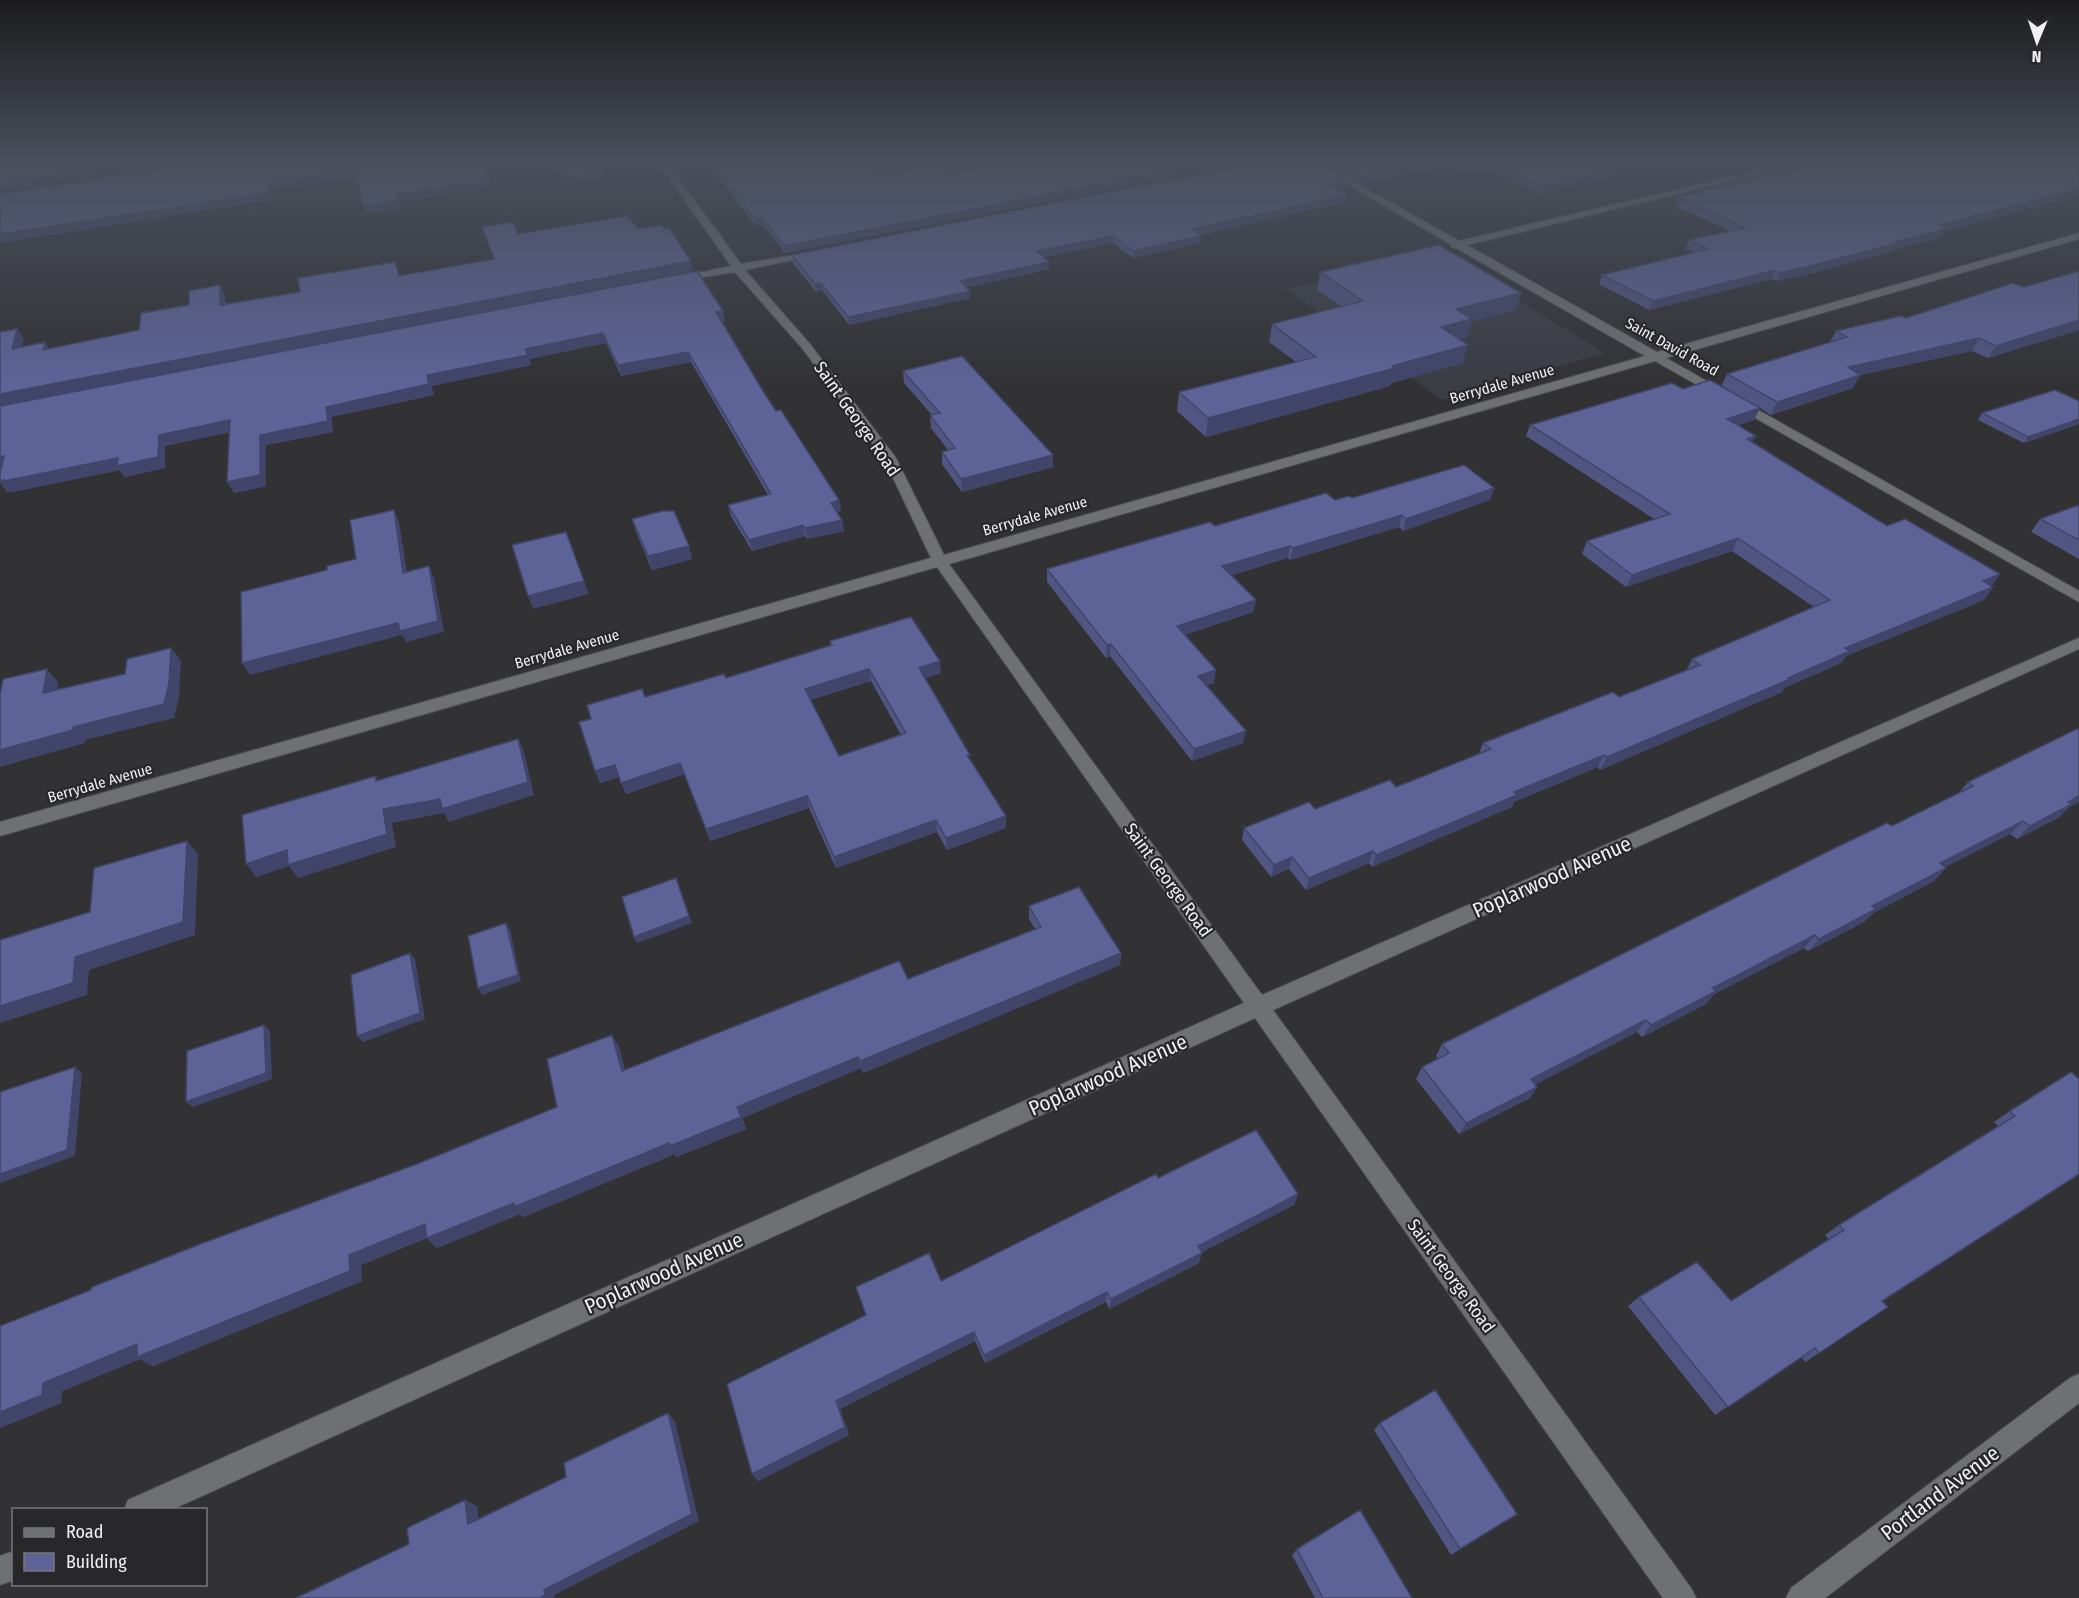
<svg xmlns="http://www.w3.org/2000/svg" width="2079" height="1598" viewBox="0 0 2079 1598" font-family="'Fira Sans Condensed',sans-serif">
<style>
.built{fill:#3b3d45}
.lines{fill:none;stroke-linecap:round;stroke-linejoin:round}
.street-casing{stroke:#4e4e50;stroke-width:2}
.street{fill:#6f7073;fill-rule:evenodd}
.wall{fill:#505582;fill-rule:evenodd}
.shaded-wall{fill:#41456a}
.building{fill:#5d6397;stroke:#41456a;stroke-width:1.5;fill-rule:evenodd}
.labels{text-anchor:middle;stroke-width:4.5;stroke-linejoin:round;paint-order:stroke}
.far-street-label{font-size:15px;fill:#f1f1f3;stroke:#28282b}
.street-label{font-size:18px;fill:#f1f1f3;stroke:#28282b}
.near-street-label{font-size:21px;fill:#f1f1f3;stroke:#28282b}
</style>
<rect width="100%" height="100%" fill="#323235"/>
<path class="built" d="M1439,253L1605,353L1442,400L1286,289Z"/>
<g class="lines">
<g class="street-casing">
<path id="street" d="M657,161H666L741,264L818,251V255L745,270L810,344L896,458L944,555L1645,356L1456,248L1451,247L1450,244L1307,161H1318L1459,241L1797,161H1814L1467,245L1657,352L2079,233V239L1666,358L2079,591V602L1655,361L949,564L1262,995L2079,638V649L1273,1010L1691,1588L1696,1598H1663L1255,1018L171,1510H124L128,1500L1244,1003L937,567L0,836V822L931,558L885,461L802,348L735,272L673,282V278L731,266Z
M2079,1374V1403L1825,1598H1786L1791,1588L2070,1378Z
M14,1551V1580L0,1585V1556Z"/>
</g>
<use href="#street" class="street"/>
</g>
<path class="wall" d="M551,161H612L614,167L601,169L604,177L568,182Z
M705,161H863L876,174L944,173L1016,161H1254L785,253L763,225L756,226Z
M1323,161H1602L1619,169L1616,176L1538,193L1495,171L1472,175L1453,165L1361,183Z
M2079,161V195L1945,231L1942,237L1894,249L1893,251L1809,274L1776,281L1771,279L1649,310L1599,284L1602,275L1694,253L1686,249L1689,240L1730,231L1675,206L1678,197Z
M1346,186L1336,189L1347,195L1346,202L1199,235L1200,243L1133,258L1113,243L1044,257L1049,269L966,287L970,298L849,325L822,290L816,292L793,263L792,255Z
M2079,271V330L1988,358L1972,351L1860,375L1853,388L1771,415L1760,408L1754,420L1738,425L1753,442L1887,526L2000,574L1991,586L1993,587L1984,600L1846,656L1841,663L1784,688L1782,692L1600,770L1598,767L1514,802L1512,807L1372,867L1369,863L1306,890L1289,869L1271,877L1242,840L1244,828L1396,787L1479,754L1483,743L1619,697L1686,671L1692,659L1814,607L1732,551L1626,587L1582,554L1587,541L1654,519L1526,436L1530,425L1683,389L1721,387L1727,374L1830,342L1836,331L1906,318L2024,287Z
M1320,272L1521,293L1516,310L1471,322L1467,337L1459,339L1463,363L1391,383L1390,386L1206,437L1177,411L1179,392L1296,362L1269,342L1272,324L1342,307L1317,290Z
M723,311L725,321L722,322L763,391L776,411L839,500L841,511L837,512L842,520L844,531L807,539L805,536L752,551L731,516L728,505L768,495L691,362L621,376L606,343L529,359L531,365L431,386L434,395L331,417L333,432L266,445V486L234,493L229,432L165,446V468L124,477L120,470L12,492L11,491L7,492L1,469L0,470V406Z
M903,371L1053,467L962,492L942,464V452L948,450L931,428L930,415H932L904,383Z
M2079,401V424L2024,443L1978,420L1982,413Z
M1352,498L1490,500L1403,531L1399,527L1290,560L1288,558L1231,575L1256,600L1253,612L1185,635L1214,683L1206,685L1243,743L1192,761L1110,656L1106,658L1047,582V569L1215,526Z
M2079,505V559L2031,532L2040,519Z
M632,519L689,546L692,559L652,570L636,532Z
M830,641L941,673L925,678L970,760L1006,816V828L947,850L937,832L836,868L809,808L710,841L684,774L626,794L619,777L600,783L591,719L645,697L726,678L830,646ZM871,681L901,735L839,756L810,700Z
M2079,728V802L2068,808L2058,818L2017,839L2010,834L1945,867L1946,868L1934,881L1873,913L1864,922L1808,951L1804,948L1714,994L1706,1004L1642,1037L1637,1032L1535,1084L1537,1087L1530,1098L1459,1134L1416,1079L1422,1067L1438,1059L1436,1056L1442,1044L1959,793L1968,782Z
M1029,906L1121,953L1120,965L863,1073L861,1068L742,1118L746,1129L676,1157L675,1154L523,1217L520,1214L437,1248L427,1238L361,1265L362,1281L153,1366L140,1359L62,1391L61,1403L0,1428V1326L417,1164L557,1107L612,1035L619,1047L625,1070L908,979L1035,929L1029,919Z
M2071,1072L1882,1301L1819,1353L1805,1362L1802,1357L1715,1415L1628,1306L1639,1297L1731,1301L1829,1239L1825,1235L1839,1225L1998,1126L1994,1122L2010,1111Z
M1158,1178L1298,1194L1294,1205L1201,1252L1199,1263L1109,1309L1106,1302L985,1363L975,1341L840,1409L849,1435L758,1481L752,1474L866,1316Z
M1380,1423L1517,1514L1451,1555L1374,1430Z
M1297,1549L1412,1598H1315L1292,1555Z"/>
<path class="shaded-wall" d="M148,161H202L0,192V183Z
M1220,161H1254L785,253L784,246Z
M1440,161H1454L1453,165L1361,183L1363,176Z
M613,162L614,167L599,170L598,164Z
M1496,164L1495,171L1472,175L1474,168Z
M1619,169L1616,176L1538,193L1540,186Z
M355,170L358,178L271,190L272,200L0,243V234L267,182Z
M602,172L604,177L568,182L567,177Z
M1347,179L1346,186L1326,191L1327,184Z
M490,180L493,187L399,202L401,208L366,214L363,206L396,195Z
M2079,188V195L1945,231L1942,237L1894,249L1893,251L1809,274L1776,281L1780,273L1895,242L1940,225Z
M1347,195L1346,202L1191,236L1192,229Z
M762,218L763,225L756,226L755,219Z
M1113,236V243L1037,258V251Z
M1201,236L1200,243L1133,258V251Z
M691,261L693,271L0,406V394Z
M1049,262V269L961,289L960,281Z
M1775,270L1771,279L1649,310L1653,301Z
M821,283L822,290L816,292L815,284Z
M220,285L225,295L226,315L220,305Z
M970,291V298L849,325L848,317Z
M1521,293L1516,310L1471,322L1467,337L1436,345L1441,327L1456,309Z
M723,311L725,321L718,322L716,312Z
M2079,320V330L1988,358L1996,346Z
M17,329L24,339L19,359L12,349Z
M603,333L606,343L529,359L531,365L431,386L434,395L331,417L333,432L266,445V486L234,493L227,482L260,435L326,407L427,375L525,349Z
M1979,338L1972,351L1841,379L1848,367Z
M45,342L51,353L43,350Z
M1468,345L1463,363L1391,383L1390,386L1206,437L1208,418L1392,366Z
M688,352L691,362L621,376L618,365Z
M1860,375L1853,388L1771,415L1777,402Z
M1760,408L1754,420L1722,431L1727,419Z
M2079,419V424L2024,443L2028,437Z
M230,420L236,431L165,446V468L124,477L120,470L12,492L11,491L7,492L0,483V481L159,435Z
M1756,436L1750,447L1747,439Z
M1053,455V467L962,492L961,479Z
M4,456L12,467L0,470V457Z
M1494,488L1490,500L1403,531L1406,519Z
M839,500L841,511L833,514L831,503Z
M394,510L399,522L409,584L403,573Z
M1402,515L1399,527L1290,560L1293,548Z
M842,520L844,531L807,539L805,528Z
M803,525L805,536L752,551L749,540Z
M1738,538L1732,551L1626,587L1632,575Z
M689,546L692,559L652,570L648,556Z
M1290,546L1288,558L1220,579L1222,566Z
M429,566L434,578L444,632L406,642L402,635L250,675L242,663Z
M2000,574L1991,586L1983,581Z
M584,581L589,594L533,609L528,596Z
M1993,587L1984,600L1846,656L1841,663L1784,688L1782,692L1600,770L1607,757L1788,678L1845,648Z
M1256,600L1253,612L1176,638L1177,626Z
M1111,644L1110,656L1106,658L1107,645Z
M171,648L181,661L179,697L174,718L85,740V743L0,767V750L73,727Z
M940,661L941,673L921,680L919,668Z
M47,669L58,682L55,706L43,693Z
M869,669L871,681L807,701L805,689Z
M1216,670L1214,683L1197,689L1198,676Z
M1246,731L1243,743L1192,761L1194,749Z
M518,739L524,752L534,795L449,822L444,813L392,823L396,847L298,878L289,866L256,877L246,864L287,850L383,809Z
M1604,755L1598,767L1514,802L1512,807L1372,867L1376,855L1514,792Z
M680,763L684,774L626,794L621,783Z
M615,765L619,777L600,783L595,771Z
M807,796L809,808L710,841L706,829Z
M2079,796V802L2068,808L2058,818L2017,839L2030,826L2068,802Z
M1006,816V828L947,850L946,838Z
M936,820L937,832L836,868L834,857Z
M2023,821L2010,834L1928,876L1940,863Z
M187,841L198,854L195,935L89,970L87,995L0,1023V1006L75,957Z
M1373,851L1369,863L1306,890L1309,878Z
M1292,857L1289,869L1271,877L1274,865Z
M1946,868L1934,881L1873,913L1864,922L1808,951L1819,939L1872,906Z
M676,878L692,923L637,943L634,937Z
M506,923L510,929L521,981L482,995L478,988Z
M1815,935L1804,948L1714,994L1706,1004L1642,1037L1651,1025L1712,988Z
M410,953L415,959L425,1019L363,1042L357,1036Z
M1121,953L1120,965L863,1073L860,1061Z
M1646,1020L1637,1032L1523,1091L1531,1079Z
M264,1025L270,1031L272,1079L193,1107L186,1102Z
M612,1035L619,1047L628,1083L622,1071Z
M858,1057L861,1068L742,1118L746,1129L676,1157L675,1154L523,1217L520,1214L437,1248L427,1238Z
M75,1067L82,1073L75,1156L0,1183V1174Z
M1537,1087L1530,1098L1459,1134L1466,1123Z
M1298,1194L1294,1205L1195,1256L1198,1246Z
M425,1224L435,1234L361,1265L362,1281L153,1366L140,1359L62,1391L61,1403L0,1428V1412L43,1383Z
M1202,1253L1199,1263L1109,1309L1111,1299Z
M1107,1292L1106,1302L985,1363L984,1355Z
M974,1332L975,1341L840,1409L849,1435L758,1481L752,1474L836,1401Z
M668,1413L675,1421L699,1521L554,1595L555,1598H540L544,1590Z
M465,1500L477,1506L480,1530L468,1524Z"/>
<path class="building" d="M0,161H148L0,183Z
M206,161H483L490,180L396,195L398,201L363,206L355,170L267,182L269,193L0,234V194Z
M554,161H612L613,162L598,164L602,172L567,177Z
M709,161H863L876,174L936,165L944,173L1016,161H1220L784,246L762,218L755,219Z
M1265,161H1316L1347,179L1327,184L1347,195L1192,229L1201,236L1133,251L1113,236L1037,251L1049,262L960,281L970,291L848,317L821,283L815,284L792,255Z
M1336,161H1440L1363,176Z
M1460,161H1602L1619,169L1540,186L1496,164L1474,168Z
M1830,161H2079V188L1940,225L1947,228L1895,242L1898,243L1814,265L1780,273L1775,270L1653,301L1602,275L1708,249L1689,240L1745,228L1678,197Z
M627,216L639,229L661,225L664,229L669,228L691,261L0,394V332L17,329L12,349L45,342L43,350L139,330L141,313L189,305V291L220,285V305L300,292L298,278L395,262L399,276L494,259L482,227L513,222L518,234Z
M1439,245L1521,293L1456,309L1472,319L1441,327L1468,345L1392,366L1395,368L1208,418L1179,392L1316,357L1272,324L1363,301L1320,272Z
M697,271L723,311L716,312L763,391L776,411L781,410L839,500L831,503L842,520L805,528L803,525L749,540L728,505L771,494L688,352L618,365L603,333L525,349L528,355L427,375L429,384L326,407L328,421L260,435V475L227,482L230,420L159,435L158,457L117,466L118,458L4,481V480L0,481V474L4,456L0,457V406Z
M2079,271V320L1996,346L1979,338L1848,367L1860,375L1777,402L1727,374L1847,337L1836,331L1900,316L1906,318L2013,283L2024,287Z
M962,356L1053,455L961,479L942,452L955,448L930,415L940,413L903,371Z
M1710,380L1760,408L1727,419L1756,436L1747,439L1887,526L1905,519L2000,574L1983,581L1993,587L1845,648L1850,651L1788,678L1790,679L1607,757L1604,755L1514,792L1517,795L1376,855L1373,851L1309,878L1292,857L1274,865L1244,828L1309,802L1315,809L1390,780L1396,787L1491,749L1483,743L1613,692L1619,697L1700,665L1692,659L1830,600L1738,538L1632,575L1587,541L1670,514L1530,425L1672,383L1683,389Z
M2055,390L2079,401V419L2028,437L1982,413Z
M1464,465L1494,488L1406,519L1402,515L1293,548L1290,546L1222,566L1256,600L1177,626L1216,670L1198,676L1246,731L1194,749L1111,644L1107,645L1047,569L1210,522L1215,526L1326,493L1335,500L1350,496L1352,498Z
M2079,505V540L2040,519Z
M394,510L403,573L429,566L438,621L400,631L398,623L242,663L241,592L327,570V566L356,559L350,520Z
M662,511H674L689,546L648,556L632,519Z
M566,532L584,581L528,596L512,545Z
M911,617L940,661L919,668L970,755H967L1006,816L946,838L936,820L834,857L807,796L706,829L680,763L621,783L615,765L595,771L579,722L591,719L587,705L642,689L645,697L724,674L726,678L832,645L830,641ZM869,669L906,733L839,756L805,689Z
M171,648L169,683L164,704L73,727V730L0,750V695L3,679L47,669L43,693L125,674L127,659Z
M2079,728V796L2068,802L2072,804L2030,826L2023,821L1940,863L1946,868L1872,906L1876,909L1819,939L1815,935L1712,988L1716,991L1651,1025L1646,1020L1531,1079L1537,1087L1466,1123L1422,1067L1449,1053L1442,1044L1833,849L1887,823L1892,826L1973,786L1968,782Z
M518,739L528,782L442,809L440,799L383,809L387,834L288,865L287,850L246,864L242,815L376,776V781Z
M187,841L183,922L75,957L73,983L0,1006V940L90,912L94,868Z
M676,878L689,916L634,937L622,897Z
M1079,887L1121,953L860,1061L858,1057L737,1107L741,1117L670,1146L669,1143L514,1207V1203L427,1238L425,1224L349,1255L350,1271L137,1357V1344L43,1383L42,1395L0,1412V1326L91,1290L92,1287L203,1243L417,1164L557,1107L547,1059L612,1035L622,1071L899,961L908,979L1041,927L1029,906Z
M506,923L518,975L478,988L468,936Z
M410,953L420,1013L357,1036L351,975Z
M264,1025L266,1073L186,1102L187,1051Z
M75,1067L67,1150L0,1174V1092Z
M2071,1072L2079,1079V1174L1882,1301L1888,1307L1819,1353L1815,1348L1728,1407L1639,1297L1697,1262L1731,1301L1844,1230L1839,1225L2015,1116L2010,1111Z
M1256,1130L1298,1194L1198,1246L1202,1253L1111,1299L1107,1292L984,1355L974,1332L836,1401L845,1427L752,1474L727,1384L866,1315L856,1287L929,1253L941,1281L1156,1174L1158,1178Z
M1435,1390L1517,1514L1460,1549L1380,1423Z
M668,1413L692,1514L544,1590L545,1595L540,1598H296L409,1544L407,1528L465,1500L468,1524L566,1477L564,1463Z
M1360,1510L1412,1598H1323L1297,1549Z"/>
<linearGradient id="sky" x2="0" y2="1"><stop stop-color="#1c1c1d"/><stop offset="0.42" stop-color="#494f5c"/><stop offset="1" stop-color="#494f5c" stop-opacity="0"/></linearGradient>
<rect width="2079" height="385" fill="url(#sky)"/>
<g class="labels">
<g class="far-street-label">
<text transform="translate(1672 347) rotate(29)" y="5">Saint David Road</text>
<text transform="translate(1502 384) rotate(-16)" y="5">Berrydale Avenue</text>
<text transform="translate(1035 516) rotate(-16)" y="5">Berrydale Avenue</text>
<text transform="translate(567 649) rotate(-16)" y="5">Berrydale Avenue</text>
<text transform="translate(100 783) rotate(-16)" y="5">Berrydale Avenue</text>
</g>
<g class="street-label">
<text transform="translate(857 419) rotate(55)" y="6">Saint George Road</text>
<text transform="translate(1168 880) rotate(54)" y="6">Saint George Road</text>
<text transform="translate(1451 1276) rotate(54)" y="6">Saint George Road</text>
</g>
<g class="near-street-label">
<text transform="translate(1552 877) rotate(-24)" y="7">Poplarwood Avenue</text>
<text transform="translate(1108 1075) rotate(-24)" y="7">Poplarwood Avenue</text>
<text transform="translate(664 1273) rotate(-24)" y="7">Poplarwood Avenue</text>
<text transform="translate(1940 1493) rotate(-37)" y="7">Portland Avenue</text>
</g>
</g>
<rect x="12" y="1508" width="195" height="78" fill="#28282b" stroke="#78787b" stroke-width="1.5"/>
<rect x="24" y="1528" width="30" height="9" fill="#6f7073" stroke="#78787b" stroke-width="1.5"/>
<text x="66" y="1538" font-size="18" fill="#f1f1f3">Road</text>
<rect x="24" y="1553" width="30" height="18" fill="#5d6397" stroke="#78787b" stroke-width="1.5"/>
<text x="66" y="1568" font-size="18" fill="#f1f1f3">Building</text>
<g transform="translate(2037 42) rotate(182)" stroke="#28282b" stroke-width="4.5" paint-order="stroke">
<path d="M0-4.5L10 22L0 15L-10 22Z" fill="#f1f1f3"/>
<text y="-9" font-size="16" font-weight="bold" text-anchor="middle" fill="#f1f1f3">N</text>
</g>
</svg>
